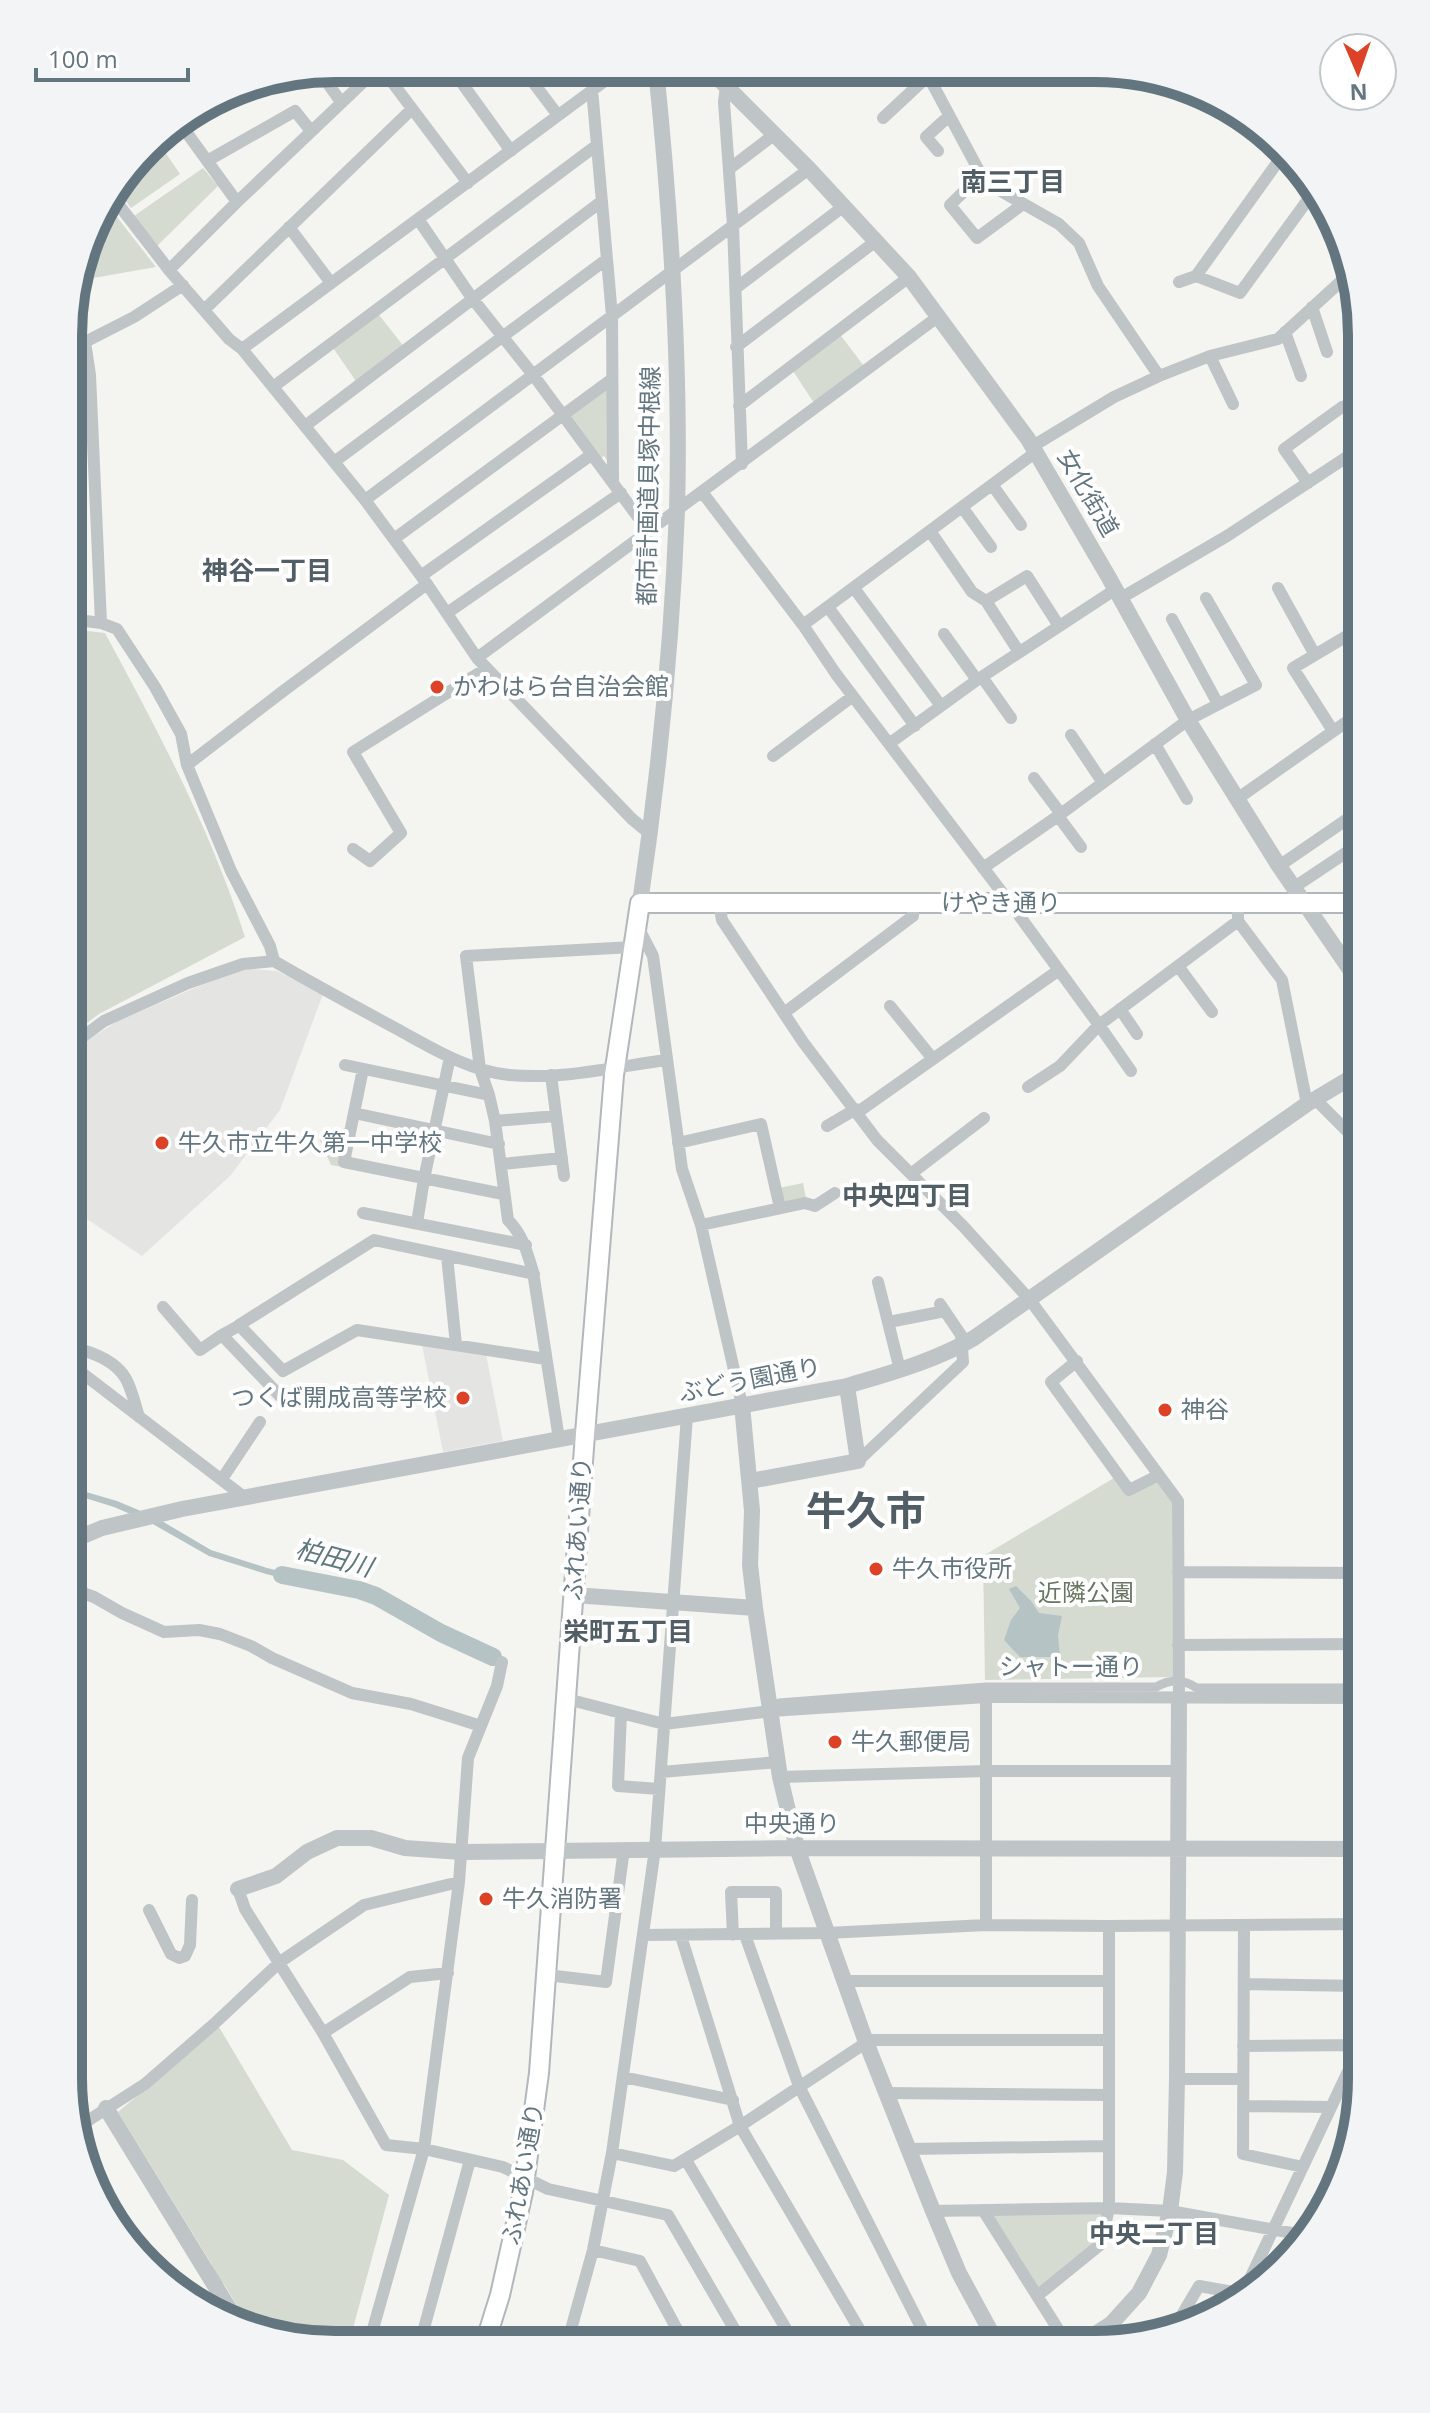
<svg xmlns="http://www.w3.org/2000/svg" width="1430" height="2413" viewBox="0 0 1430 2413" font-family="'Open Sans','Noto Sans JP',sans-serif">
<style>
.built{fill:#e4e5e3}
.green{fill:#d5dbd1}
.water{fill:#b5c3c5}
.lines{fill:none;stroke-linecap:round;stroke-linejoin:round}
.river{stroke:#b5c3c5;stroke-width:18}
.secondary-casing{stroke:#b1b7ba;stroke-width:22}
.pedestrian{stroke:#bfc4c6;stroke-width:9}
.minor{stroke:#bfc4c6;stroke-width:12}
.tertiary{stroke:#bfc4c6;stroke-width:16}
.secondary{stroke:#fff;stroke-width:18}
.poi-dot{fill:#de4226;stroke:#fff;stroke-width:3}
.labels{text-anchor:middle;stroke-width:8;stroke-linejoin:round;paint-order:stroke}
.street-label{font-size:24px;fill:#637680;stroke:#fff}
.poi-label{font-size:24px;fill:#637680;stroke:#fff;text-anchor:start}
.park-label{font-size:24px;fill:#687762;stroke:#fff}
.neighbourhood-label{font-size:26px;font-weight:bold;fill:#515e65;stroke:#fff}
.water-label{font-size:26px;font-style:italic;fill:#5f787e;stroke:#fff}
.town-label{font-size:40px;font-weight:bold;fill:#515e65;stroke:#fff}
.rim{fill:none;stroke:#637680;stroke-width:10}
</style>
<rect width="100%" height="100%" fill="#f4f4f0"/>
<path class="built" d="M241,968L277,971L323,994L280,1110L230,1176L142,1256L69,1207V1052L118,1021Z
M422,1345L486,1354L503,1441L443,1452Z"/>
<path class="green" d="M156,139L180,174L131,208L117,189Z
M203,168L218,186L157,246L134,216Z
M106,203L156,267L76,281L96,217Z
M376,311L405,348L358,384L331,345Z
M839,333L866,369L816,406L791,368Z
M609,387L610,464L604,456L599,459L569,417Z
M70,629L105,633C158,731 211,830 245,937L99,1014L69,1036Z
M318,1136L347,1141L342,1167L331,1165Z
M803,1183L806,1199L783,1203L779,1188Z
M1114,1478L1127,1496L1158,1482L1172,1501L1173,1677L985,1680L983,1556Z
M219,2027L292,2150L343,2160L389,2195L349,2343H313L246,2320L224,2284L217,2280L211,2263L118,2112Z
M1109,2208L1101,2244L1037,2296L983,2210Z"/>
<path class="water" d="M69,1487L117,1501L155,1517L211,1550L267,1568L305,1577L303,1583L266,1574L209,1556L151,1523L114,1507L69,1493Z
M1016,1586L1031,1601L1039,1613L1062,1616L1058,1635L1060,1657H1020L1004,1640L1011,1620L1020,1608L1009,1589Z"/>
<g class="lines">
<path class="river" d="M282,1575L359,1590L376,1596L441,1633L493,1657"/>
<g class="secondary-casing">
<path id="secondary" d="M485,2343L500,2295L523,2192L539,2073L585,1434L614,1075L640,903H1362"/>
</g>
<path class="pedestrian" d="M779,1703L986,1687H1156C1171,1679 1183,1679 1197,1688H1362"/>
<path class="minor" d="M375,68L392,82L468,183
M451,68L511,151
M523,69L557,114
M925,70L985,182L1059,224L1079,243L1098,286L1159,376
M319,71L341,102
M392,82L406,68
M726,86L724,102L733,226L742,464
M592,89L612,316L613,481
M883,118L928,76
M179,122L237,202
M938,151L926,137L949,116
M1282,156L1196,276L1240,293L1312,194
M207,161L295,111L311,131
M729,169L775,134
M981,175L950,205L977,238L1023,204
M112,196L169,270L229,339L242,349L365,500L427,584L477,658L632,819L649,833
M418,219L472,298L534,376L649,532
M289,227L331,283
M169,270L237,202L376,70
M1179,282L1196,276
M736,288L844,206
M1312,307L1327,352
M204,310L412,109
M70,323L85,342L90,375L101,623
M1285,332L1301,376
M736,347L876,241
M242,349L621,69
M1210,356L1233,404
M70,362L85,342L134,317L183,285
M273,387L597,145
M739,406L909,277
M305,426L602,201
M1033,446L1114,397L1159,376L1210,356L1278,339L1350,273
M334,462L607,259
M1308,483L1284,449L1342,407L1362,401
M993,486L1021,525
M702,492L803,625L836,674L1010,903L1099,1025L1238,921
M365,500L809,169
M962,507L991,547
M930,531L972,592L986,601
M394,539L612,379
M421,576L591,455
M854,588L941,706
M1278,588L1315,655
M1121,598L1227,536L1362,447
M828,607L915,726
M447,613L621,493
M70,619L101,623L117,629L155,687L181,734L187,765L231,871L270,946L274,961C315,985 356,1007 397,1029C432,1048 469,1071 509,1075C561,1080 615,1067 666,1060
M1172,619L1218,704
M803,625L1036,452
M944,634L977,680
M1019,652L986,601L1027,576L1059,626
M477,658L939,316
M982,677L1011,718
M1333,731L1293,668L1362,627
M1071,735L1103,783
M890,743L977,680L1116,589
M1155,744L1187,799
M773,756L853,696
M187,765L282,692L427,584
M1034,778L1061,814
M1237,799L1362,711
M1058,816L1081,847
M353,849L370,861L401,833L353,752L487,668
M1279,866L1362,809
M983,868L1058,816L1188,720L1256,685L1206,598
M1293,888L1362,842
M719,903L722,920L803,1042L877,1140L964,1227L1030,1300L1178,1501L1179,1698
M1238,914V921L1282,980L1307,1104
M637,925L653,956L682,1169L701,1225L742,1405
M1178,966L1212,1012
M890,1006L933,1059
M1120,1009L1137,1034
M784,1013L913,916V903
M69,1047L104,1021L188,983L243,964L274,961
M345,1065L489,1095
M363,1069L344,1162L503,1194
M551,1075L564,1176
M1028,1087L1060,1066L1099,1025L1131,1071
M1315,1099L1362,1146
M858,1112L1059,970
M354,1113L499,1144
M495,1121L556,1116
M827,1126L856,1109
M678,1143L761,1124L780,1208
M502,1164L562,1158
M912,1173L984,1118
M363,1213L526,1245
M417,1223L424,1179L450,1057
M701,1225L805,1203L815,1206L835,1193
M447,1256L456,1345
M534,1274L374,1240L239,1325L283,1371L357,1330L546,1359
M878,1282L900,1370
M163,1307L200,1350L222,1335
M889,1322L945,1311
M242,1324L222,1335L280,1396
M69,1347C89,1351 115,1359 126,1379C132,1390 135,1404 139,1417
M1077,1361L1051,1382L1129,1490L1159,1475
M69,1363L244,1497
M559,1439L533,1272C527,1252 523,1235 508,1220L495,1121L489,1095L480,1069L466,956L633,947
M858,1461L963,1362L961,1335L940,1304
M222,1479L260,1422
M1178,1572L1362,1573
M69,1588L94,1597L122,1613L164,1632L199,1630L220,1634L251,1646L272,1658L352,1693L411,1704L481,1726
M1178,1645L1362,1644
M986,1697V1925
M567,1699L664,1724L771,1711L986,1697L1362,1698
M621,1713L618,1786L659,1789
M661,1772L778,1762
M780,1777L986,1771H1178
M238,1889L245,1909L323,2033L386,2145L424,2149L503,2167L548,2189L668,2215L743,2344
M149,1910L171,1954L179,1958L185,1956L190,1945L192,1900
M1244,1925L1243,2154L1303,2167
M643,1935L827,1933L986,1925L1109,1926L1361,1924
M733,1935L731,1892H776V1933
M745,1935L799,2086L930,2345
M681,1936L740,2126L868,2344
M547,1975L606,1982L624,1849
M843,1981H1109
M1244,1984L1361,1986
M323,2033L410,1977L448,1973
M1243,2046L1361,2045
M623,2077L733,2100
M1177,2079H1243
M886,2093L1108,2095
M1243,2106L1331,2107
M78,2127L145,2084L214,2024L280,1962L364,1905L459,1882
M909,2149L1108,2146
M612,2153L674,2166L740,2126L870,2040H1108
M686,2160L795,2344
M983,2210L1068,2345
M933,2211L1109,2208L1170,2211L1309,2236
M593,2250L640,2261L685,2344
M1246,2287L1361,2044
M1037,2296L1101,2244L1109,2208V1926
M1173,2330L1199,2286L1239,2293
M369,2343L424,2149L459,1882L468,1758L497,1686L502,1662
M420,2343L470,2160
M567,2344L593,2250L612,2153L655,1849L687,1416
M899,2344L923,2332"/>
<path class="tertiary" d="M709,69L809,169L909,277L1028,439L1108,576L1188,720L1279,866L1362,987
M640,903C659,774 672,642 677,511C681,364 671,216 656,69
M742,1405L752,1511L750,1565L755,1608L780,1777L797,1848L866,2042L933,2211L959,2273L998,2345
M750,1481L858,1461L847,1386
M69,1542L102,1528L182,1509L847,1386C890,1373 935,1361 974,1338L1307,1104L1362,1071
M574,1595L755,1608
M238,1889L276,1876L307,1852L337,1838H371L405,1848L461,1852L797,1848L1361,1849
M106,2108L233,2315
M1078,2345L1111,2324L1139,2293L1159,2255L1170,2211L1175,2172L1177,2079L1179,1698"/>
<use href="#secondary" class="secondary"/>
</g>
<g class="poi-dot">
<circle cx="437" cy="687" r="8"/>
<circle cx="162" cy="1143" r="8"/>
<circle cx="463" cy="1398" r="8"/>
<circle cx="1165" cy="1410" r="8"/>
<circle cx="876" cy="1569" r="8"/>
<circle cx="835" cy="1742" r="8"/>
<circle cx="486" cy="1899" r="8"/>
</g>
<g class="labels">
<g class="street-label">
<text transform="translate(649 486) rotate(-89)" y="8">都市計画道貝塚中根線</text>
<text transform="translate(1088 493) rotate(60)" y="8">女化街道</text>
<text x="1001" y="911">けやき通り</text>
<text transform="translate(750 1380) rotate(-11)" y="8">ぶどう園通り</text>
<text transform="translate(578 1529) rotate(-86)" y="8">ふれあい通り</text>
<text x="1071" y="1675">シャトー通り</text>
<text x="792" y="1832">中央通り</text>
<text transform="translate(523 2174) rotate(-80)" y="8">ふれあい通り</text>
</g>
<g class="poi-label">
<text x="453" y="695">かわはら台自治会館</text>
<text x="178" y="1151">牛久市立牛久第一中学校</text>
<text x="447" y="1406" text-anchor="end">つくば開成高等学校</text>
<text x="1181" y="1418">神谷</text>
<text x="892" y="1577">牛久市役所</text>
<text x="851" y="1750">牛久郵便局</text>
<text x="502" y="1907">牛久消防署</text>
</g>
<g class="park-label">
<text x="1086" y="1601">近隣公園</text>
</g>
<g class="neighbourhood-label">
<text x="1013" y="191">南三丁目</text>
<text x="267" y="580">神谷一丁目</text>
<text x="907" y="1205">中央四丁目</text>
<text x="628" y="1641">栄町五丁目</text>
<text x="1154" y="2243">中央二丁目</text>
</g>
<g class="water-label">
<text transform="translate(334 1558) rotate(15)" y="9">柏田川</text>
</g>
<g class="town-label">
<text x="866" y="1525">牛久市</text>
</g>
</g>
<path d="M0 0H1430V2413H0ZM335 82H1095A253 253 0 0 1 1348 335V2078A253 253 0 0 1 1095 2331H335A253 253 0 0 1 82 2078V335A253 253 0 0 1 335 82Z" fill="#f3f4f5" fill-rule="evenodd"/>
<path class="rim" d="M335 82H1095A253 253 0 0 1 1348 335V2078A253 253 0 0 1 1095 2331H335A253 253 0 0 1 82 2078V335A253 253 0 0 1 335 82Z"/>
<g transform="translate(1358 72) rotate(178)"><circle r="38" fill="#ffffff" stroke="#c1c8cc" stroke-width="2"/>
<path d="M0-6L14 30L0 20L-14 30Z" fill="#de4226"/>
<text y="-12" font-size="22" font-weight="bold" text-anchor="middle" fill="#637680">N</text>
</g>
<path d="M36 68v12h152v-12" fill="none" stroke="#637680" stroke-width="4"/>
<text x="48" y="68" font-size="24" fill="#637680" stroke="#ffffff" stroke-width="6" paint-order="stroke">100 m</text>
</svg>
